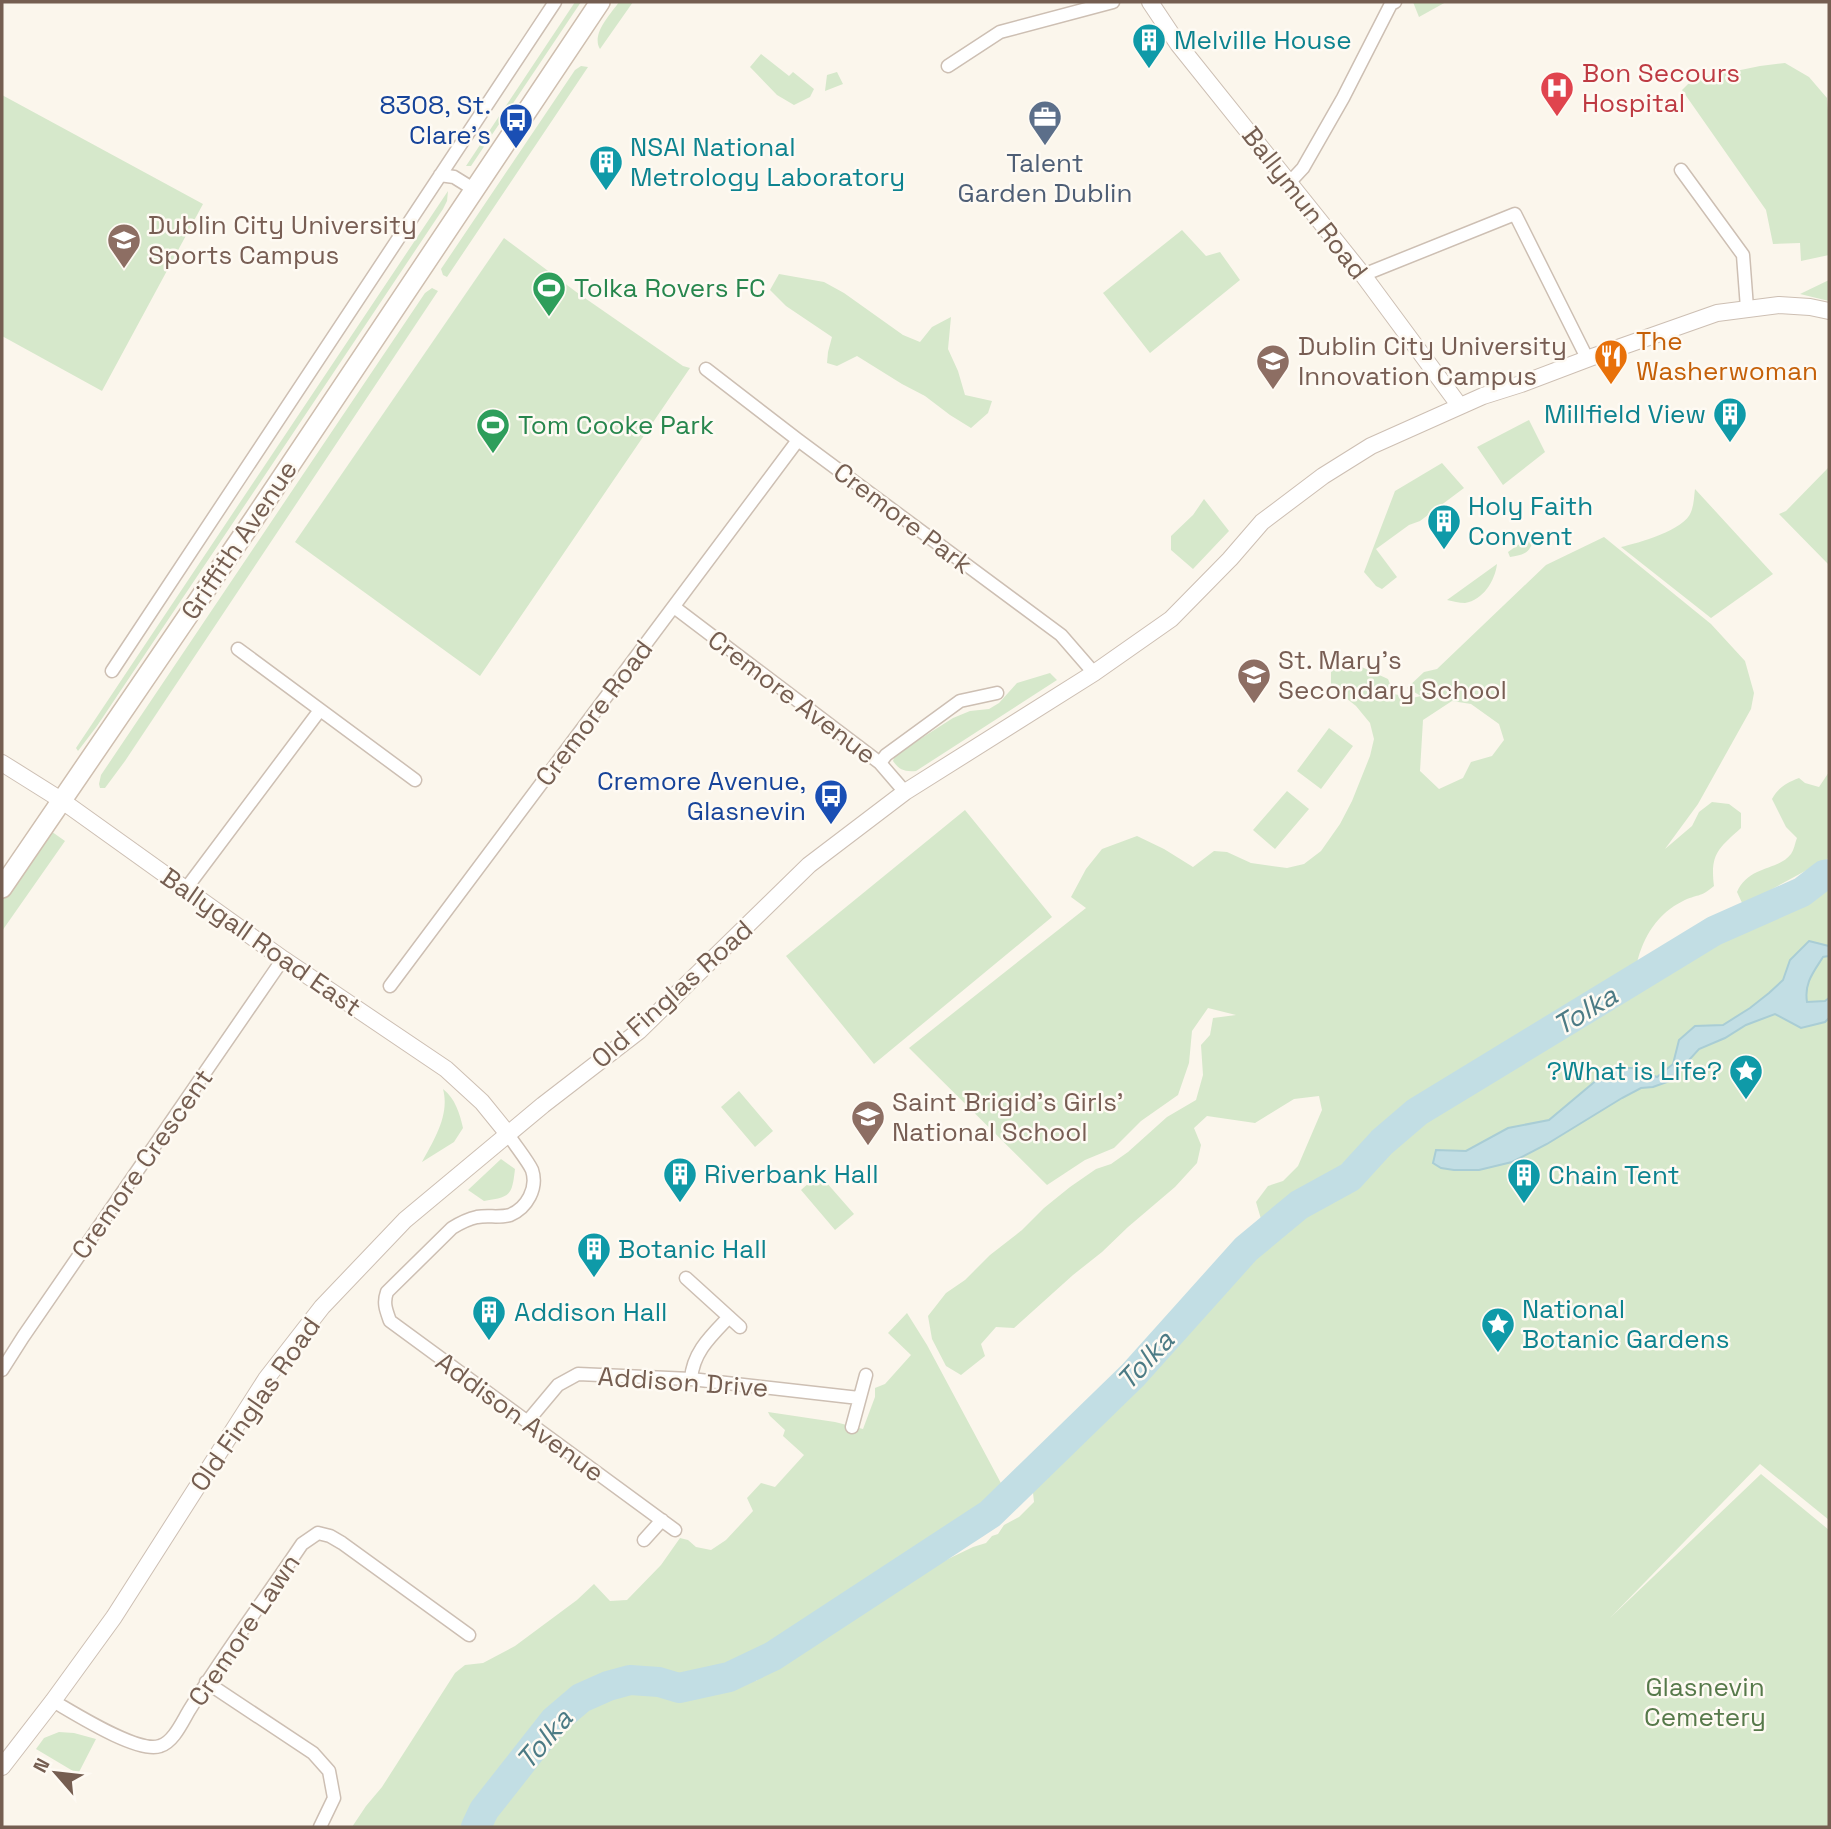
<svg xmlns="http://www.w3.org/2000/svg" width="1831" height="1829" viewBox="0 0 1831 1829" font-family="'Space Grotesk',sans-serif">
<style>
.green{fill:#d6e8cb;fill-rule:evenodd}
.water{fill:#c2dee4;stroke:#a9cdd5;stroke-width:2}
.lines{fill:none;stroke-linecap:round;stroke-linejoin:round}
.river{stroke:#c2dee4;stroke-width:30}
.minor-casing{stroke:#cdbfb3;stroke-width:15}
.tertiary-casing{stroke:#cdbfb3;stroke-width:18}
.secondary-casing{stroke:#cfbfb0;stroke-width:22}
.minor{stroke:#fff;stroke-width:12}
.tertiary{stroke:#fff;stroke-width:16}
.secondary{stroke:#fff;stroke-width:19}
.labels{text-anchor:middle;stroke-width:5;stroke-linejoin:round;paint-order:stroke}
.culture-label{font-size:26px;fill:#0d838f;stroke:#fefaf3;text-anchor:start}
.health-label{font-size:26px;fill:#be3a42;stroke:#fefaf3;text-anchor:start}
.transit-label{font-size:26px;fill:#164399;stroke:#fefaf3;text-anchor:end}
.service-label{font-size:26px;fill:#4e5e75;stroke:#fefaf3}
.street-label{font-size:26px;fill:#755e51;stroke:#fefaf3}
.education-label{font-size:26px;fill:#785e54;stroke:#fefaf3;text-anchor:start}
.leisure-label{font-size:26px;fill:#27864d;stroke:#fefaf3;text-anchor:start}
.food-label{font-size:26px;fill:#c56008;stroke:#fefaf3;text-anchor:start}
.park-label{font-size:26px;fill:#56794a;stroke:#fefaf3}
.water-label{font-size:28px;font-style:italic;fill:#4c7b85;stroke:#fefaf3}
</style>
<rect width="100%" height="100%" fill="#fbf6ec"/>
<path class="green" d="M575,2H581L471,166H466Z
M619,2H633L600,49C591,34 610,15 619,2Z
M1413,2H1446L1419,17Z
M761,54L789,76L793,72L814,89L810,97L794,105L777,95L750,67Z
M1785,63L1809,77L1827,98L1829,122V255L1801,261L1800,243L1773,244L1766,210L1682,90L1692,80L1760,66Z
M581,66L588,67L447,277L443,275L441,269L575,70Z
M837,72L843,84L825,91L827,75Z
M2,95L203,204L102,391L2,336Z
M448,191L447,201L443,209L97,726L78,751L76,748Z
M1182,230L1206,256L1220,252L1240,280L1150,353L1103,293Z
M504,238L579,294L683,366L690,368L480,676L295,542Z
M779,274L824,282L844,293L903,335L920,342L932,327L951,317L948,349L958,371L965,395L992,401L988,413L971,428L950,415L925,396L902,384L857,356L837,366L827,363L828,352L832,337L786,306L770,290Z
M1829,280V301L1800,294Z
M432,288L438,291L125,761L105,788H100L99,784L101,775L425,293Z
M1529,420L1545,452L1503,485L1477,447Z
M1442,463L1464,488L1420,521L1409,525L1376,549L1397,577L1382,589L1376,586L1364,572L1395,491Z
M1828,468L1829,562L1828,564L1779,514L1786,511Z
M1695,489L1773,574L1711,618L1621,547C1638,543 1685,530 1691,512C1694,505 1694,496 1695,489Z
M1204,499L1229,531L1193,569L1171,550V536L1193,515Z
M1535,533H1537C1529,551 1530,554 1510,557L1508,552Z
M1604,537L1711,624L1745,661L1754,693L1751,709L1698,804L1665,849L1692,826L1699,812L1712,802L1729,804L1741,813V828C1718,849 1710,854 1714,886C1700,898 1697,894 1683,901C1658,913 1643,937 1637,963L1438,1087L1380,1127L1326,1180L1284,1201L1261,1219L1256,1202L1268,1186L1283,1181L1298,1166L1322,1110L1319,1096L1294,1099L1255,1123L1207,1116L1194,1128L1201,1145L1197,1163L1175,1187L1128,1227L1102,1252L1073,1275L1014,1328L996,1327L981,1344L985,1356L961,1375L946,1366L932,1339L928,1316L946,1293L965,1280L990,1255L1022,1230L1044,1208L1070,1187L1096,1169L1111,1164L1128,1152L1167,1117L1196,1100L1203,1075L1201,1045L1210,1035L1213,1018L1236,1015L1208,1008L1192,1031L1189,1063L1178,1095L1141,1121L1114,1148L1085,1160L1047,1185L909,1048L1086,908L1071,897L1086,869L1102,849L1137,836L1164,849L1193,867L1214,851L1227,852L1251,863L1287,868L1304,864L1321,851L1340,824L1352,801L1370,756L1374,739L1370,723L1356,706L1331,686V672L1342,658L1388,679L1394,694L1412,698L1421,696L1407,688L1424,672L1437,669L1546,565ZM1452,701L1471,704L1499,724L1504,740L1492,756L1471,762L1463,778L1439,789L1420,771L1423,720Z
M1497,564C1495,581 1483,600 1465,603C1459,603 1453,601 1447,600Z
M1050,673L1057,680L916,771C905,772 899,770 893,761L895,755L953,718L970,711L989,709L999,703L1017,683Z
M1329,728L1353,746L1321,789L1297,771Z
M1829,772V858L1743,905L1737,892C1749,865 1778,871 1791,854C1794,850 1795,843 1797,838L1786,827L1772,799C1779,787 1786,783 1799,778L1805,783L1819,787Z
M1287,791L1309,809L1275,849L1253,830Z
M965,810L1052,917L874,1064L786,956Z
M48,829L65,841L2,931V895Z
M1829,888V1520L1760,1464L1610,1618L1761,1474L1829,1530V1827H352L366,1806L382,1787L455,1673L465,1665L483,1663L515,1646L577,1600L594,1584L610,1601L627,1600L661,1565L680,1538L688,1540L696,1547L711,1550L726,1540L753,1511L747,1498L761,1483L775,1487L804,1455L783,1436L785,1430L770,1416L768,1412L835,1422L863,1429L875,1397V1388L885,1384L911,1355L888,1333L907,1313L927,1345L1003,1487L997,1491L1002,1498L996,1505L815,1626L748,1667L756,1681L759,1677L888,1588L973,1547L986,1543L992,1536L998,1534L1004,1525L1019,1517L1034,1502L1032,1483L1049,1467L1077,1446L1131,1394L1186,1334L1212,1300L1247,1266L1285,1223L1362,1183L1396,1140L1424,1122L1457,1086L1504,1071L1538,1055L1716,942Z
M443,1089C455,1098 460,1114 463,1128L454,1142L422,1162C434,1140 450,1115 443,1089Z
M739,1091L773,1131L755,1147L721,1107Z
M501,1159L515,1169C512,1195 511,1197 484,1201L468,1190Z
M819,1174L854,1214L835,1230L801,1190Z
M59,1732L74,1733L96,1739L78,1774L36,1749L44,1738Z"/>
<path class="water" d="M1809,941L1829,946V956L1823,957C1813,973 1804,983 1807,1002L1825,1001L1829,998V1018L1825,1022L1801,1028L1775,1014L1746,1025L1725,1038L1699,1049L1670,1081L1653,1087L1641,1088L1622,1098L1547,1144L1512,1162L1479,1170H1454L1441,1168L1433,1163L1436,1150L1466,1151L1508,1128L1549,1120L1611,1068H1633L1657,1077L1673,1064L1679,1040L1695,1026L1723,1025L1750,1008L1769,993L1783,980L1790,960Z"/>
<g class="lines">
<path class="river" d="M476,1827L484,1810L554,1721L581,1698L608,1686L630,1680L659,1682L679,1688L729,1677L773,1656L990,1514L1133,1375L1246,1249L1299,1205L1350,1177L1382,1142L1417,1112L1714,931L1802,892L1824,875L1829,874"/>
<g class="minor-casing">
<path id="minor" d="M948,66L1000,32L1113,2
M1681,170L1743,255L1747,308
M440,175L454,177L475,190
M1289,183L1303,168L1343,98L1391,4L1395,2
M1363,275L1515,214L1587,358
M706,369L798,440L1061,635L1094,673
M674,607L880,763L905,792
M238,649L415,780
M112,671L555,2
M880,763L886,755L960,701L997,693
M185,890L320,710
M390,986L798,440
M508,1134C514,1144 528,1161 532,1170C538,1188 527,1208 510,1215C499,1218 488,1215 477,1217C468,1219 460,1223 452,1228L387,1292C383,1303 386,1310 390,1321L675,1530
M686,1278L740,1327
M2,1370L23,1337L283,959
M691,1379C693,1352 711,1336 729,1317
M527,1422L558,1385L578,1374L691,1379L859,1398
M852,1427L866,1375
M644,1540L662,1520
M206,1682L313,1753L329,1771L334,1798L320,1827
M53,1701C74,1713 138,1754 160,1746C174,1742 183,1720 190,1709C225,1652 265,1599 302,1544L318,1533L330,1536L342,1543L469,1635"/>
</g>
<g class="tertiary-casing">
<path id="tertiary" d="M1150,2L1178,44L1363,275L1459,405
M2,763L61,800L283,959L446,1069L482,1102L508,1134
M2,1767L53,1701L114,1617L266,1379L322,1307L405,1220L543,1105L639,1031L809,865L905,792L1094,673L1171,619L1230,559L1262,522L1323,476L1371,446L1483,396L1521,384L1595,356L1717,313L1779,305L1810,307L1829,311"/>
</g>
<g class="secondary-casing">
<path id="secondary" d="M2,888L254,519L600,2"/>
</g>
<use href="#minor" class="minor"/>
<use href="#tertiary" class="tertiary"/>
<use href="#secondary" class="secondary"/>
</g>
<defs>
<g id="building-pin" transform="scale(1.75)"><path d="M0 17L-7.5 6A9.5 9.5 0 1 1 7.5 6Z" fill="#0f9aa8" stroke="#fefaf3"/><path d="M-4-6H4V6H1V3H-1V6H-4ZM-2.5-4.3h1.7v1.8h-1.7ZM.8-4.3h1.7v1.8H.8ZM-2.5-1h1.7V.8h-1.7ZM.8-1h1.7V.8H.8Z" fill="#fff"/></g>
<g id="hospital-pin" transform="scale(1.75)"><path d="M0 17L-7.5 6A9.5 9.5 0 1 1 7.5 6Z" fill="#e0444e" stroke="#fefaf3"/><path d="M-5-5h3v3.5h4V-5h3V5h-3V1.5h-4V5h-3Z" fill="#fff"/></g>
<g id="office-pin" transform="scale(1.75)"><path d="M0 17L-7.5 6A9.5 9.5 0 1 1 7.5 6Z" fill="#5c6f8a" stroke="#fefaf3"/><path d="M-6-3h4V-5.5h4V-3h4V5H-6ZM-1-4.5V-3h2v-1.5ZM-6 0V1H6V0Z" fill="#fff"/></g>
<g id="bus-pin" transform="scale(1.75)"><path d="M0 17L-7.5 6A9.5 9.5 0 1 1 7.5 6Z" fill="#1a4fb4" stroke="#fefaf3"/><path d="M-5-6H5V4H4V6H2V4H-2V6H-4V4H-5ZM-3.5-4V0h7V-4ZM-3.5 1.2v1.5H-2V1.2ZM2 1.2v1.5H3.5V1.2Z" fill="#fff"/></g>
<g id="university-pin" transform="scale(1.75)"><path d="M0 17L-7.5 6A9.5 9.5 0 1 1 7.5 6Z" fill="#8d6e63" stroke="#fefaf3"/><path d="M0-5L7-2L0 1L-7-2ZM-4 1L0 2.5L4 1V4Q0 6-4 4Z" fill="#fff"/></g>
<g id="stadium-pin" transform="scale(1.75)"><path d="M0 17L-7.5 6A9.5 9.5 0 1 1 7.5 6Z" fill="#2e9e5b" stroke="#fefaf3"/><path d="M0-5a6.5 5 0 1 0 0 10a6.5 5 0 1 0 0-10ZM-3.5-1.8h7v3.6h-7Z" fill="#fff"/></g>
<g id="restaurant-pin" transform="scale(1.75)"><path d="M0 17L-7.5 6A9.5 9.5 0 1 1 7.5 6Z" fill="#e8710a" stroke="#fefaf3"/><path d="M-5-6h1v4h1v-4h1v4h1v-4h1v5L-1.5 .5V6h-2V.5L-5-1ZM5-6V6H3V1.5H1.5Q1.5-4 5-6Z" fill="#fff"/></g>
<g id="school-pin" transform="scale(1.75)"><path d="M0 17L-7.5 6A9.5 9.5 0 1 1 7.5 6Z" fill="#8d6e63" stroke="#fefaf3"/><path d="M0-5L7-2L0 1L-7-2ZM-4 1L0 2.5L4 1V4Q0 6-4 4Z" fill="#fff"/></g>
<g id="sight-pin" transform="scale(1.75)"><path d="M0 17L-7.5 6A9.5 9.5 0 1 1 7.5 6Z" fill="#0f9aa8" stroke="#fefaf3"/><path d="M0-6L1.8-2.2L6-1.7L2.9 1.2L3.7 5.4L0 3.3L-3.7 5.4L-2.9 1.2L-6-1.7L-1.8-2.2Z" fill="#fff"/></g>
</defs>
<g fill-rule="evenodd">
<use href="#building-pin" x="1149" y="40"/>
<use href="#hospital-pin" x="1557" y="88"/>
<use href="#office-pin" x="1045" y="117"/>
<use href="#bus-pin" x="516" y="120"/>
<use href="#building-pin" x="606" y="162"/>
<use href="#university-pin" x="124" y="240"/>
<use href="#stadium-pin" x="549" y="288"/>
<use href="#restaurant-pin" x="1611" y="356"/>
<use href="#university-pin" x="1273" y="361"/>
<use href="#building-pin" x="1730" y="414"/>
<use href="#stadium-pin" x="493" y="425"/>
<use href="#building-pin" x="1444" y="521"/>
<use href="#school-pin" x="1254" y="675"/>
<use href="#bus-pin" x="831" y="796"/>
<use href="#sight-pin" x="1746" y="1071"/>
<use href="#school-pin" x="868" y="1117"/>
<use href="#building-pin" x="680" y="1174"/>
<use href="#building-pin" x="1524" y="1175"/>
<use href="#building-pin" x="594" y="1249"/>
<use href="#building-pin" x="489" y="1312"/>
<use href="#sight-pin" x="1498" y="1324"/>
</g>
<g class="labels">
<g class="culture-label">
<text x="1174" y="49">Melville House</text>
<text x="630" y="156">NSAI National<tspan x="630" dy="30">Metrology Laboratory</tspan></text>
<text x="1706" y="423" text-anchor="end">Millfield View</text>
<text x="1468" y="515">Holy Faith<tspan x="1468" dy="30">Convent</tspan></text>
<text x="1722" y="1080" text-anchor="end">?What is Life?</text>
<text x="704" y="1183">Riverbank Hall</text>
<text x="1548" y="1184">Chain Tent</text>
<text x="618" y="1258">Botanic Hall</text>
<text x="1522" y="1318">National<tspan x="1522" dy="30">Botanic Gardens</tspan></text>
<text x="514" y="1321">Addison Hall</text>
</g>
<g class="health-label">
<text x="1582" y="82">Bon Secours<tspan x="1582" dy="30">Hospital</tspan></text>
</g>
<g class="transit-label">
<text x="491" y="114">8308, St.<tspan x="491" dy="30">Clare's</tspan></text>
<text x="806" y="790">Cremore Avenue,<tspan x="806" dy="30">Glasnevin</tspan></text>
</g>
<g class="service-label">
<text x="1045" y="172">Talent<tspan x="1045" dy="30">Garden Dublin</tspan></text>
</g>
<g class="street-label">
<text transform="translate(1305 203) rotate(52)" y="9">Ballymun Road</text>
<text transform="translate(903 518) rotate(37)" y="9">Cremore Park</text>
<text transform="translate(239 540) rotate(-56)" y="9">Griffith Avenue</text>
<text transform="translate(792 697) rotate(37)" y="9">Cremore Avenue</text>
<text transform="translate(594 713) rotate(-53)" y="9">Cremore Road</text>
<text transform="translate(261 942) rotate(35)" y="9">Ballygall Road East</text>
<text transform="translate(672 994) rotate(-42)" y="9">Old Finglas Road</text>
<text transform="translate(142 1164) rotate(-55)" y="9">Cremore Crescent</text>
<text transform="translate(683 1382) rotate(4)" y="9">Addison Drive</text>
<text transform="translate(255 1404) rotate(-55)" y="9">Old Finglas Road</text>
<text transform="translate(520 1417) rotate(36)" y="9">Addison Avenue</text>
<text transform="translate(244 1630) rotate(-56)" y="9">Cremore Lawn</text>
</g>
<g class="education-label">
<text x="148" y="234">Dublin City University<tspan x="148" dy="30">Sports Campus</tspan></text>
<text x="1298" y="355">Dublin City University<tspan x="1298" dy="30">Innovation Campus</tspan></text>
<text x="1278" y="669">St. Mary’s<tspan x="1278" dy="30">Secondary School</tspan></text>
<text x="892" y="1111">Saint Brigid's Girls'<tspan x="892" dy="30">National School</tspan></text>
</g>
<g class="leisure-label">
<text x="574" y="297">Tolka Rovers FC</text>
<text x="518" y="434">Tom Cooke Park</text>
</g>
<g class="food-label">
<text x="1636" y="350">The<tspan x="1636" dy="30">Washerwoman</tspan></text>
</g>
<g class="park-label">
<text x="1705" y="1696">Glasnevin<tspan x="1705" dy="30">Cemetery</tspan></text>
</g>
<g class="water-label">
<text transform="translate(1585 1010) rotate(-31)" y="10">Tolka</text>
<text transform="translate(1145 1360) rotate(-47)" y="10">Tolka</text>
<text transform="translate(544 1739) rotate(-49)" y="10">Tolka</text>
</g>
</g>
<rect width="1831" height="1829" fill="none" stroke="#755e51" stroke-width="7"/>
<g transform="translate(56 1773) rotate(298)" stroke="#fefaf3" stroke-width="5" paint-order="stroke">
<path d="M0-5L12 26L0 18L-12 26Z" fill="#755e51"/>
<text y="-10" font-size="19" font-weight="bold" text-anchor="middle" fill="#755e51">N</text>
</g>
</svg>
